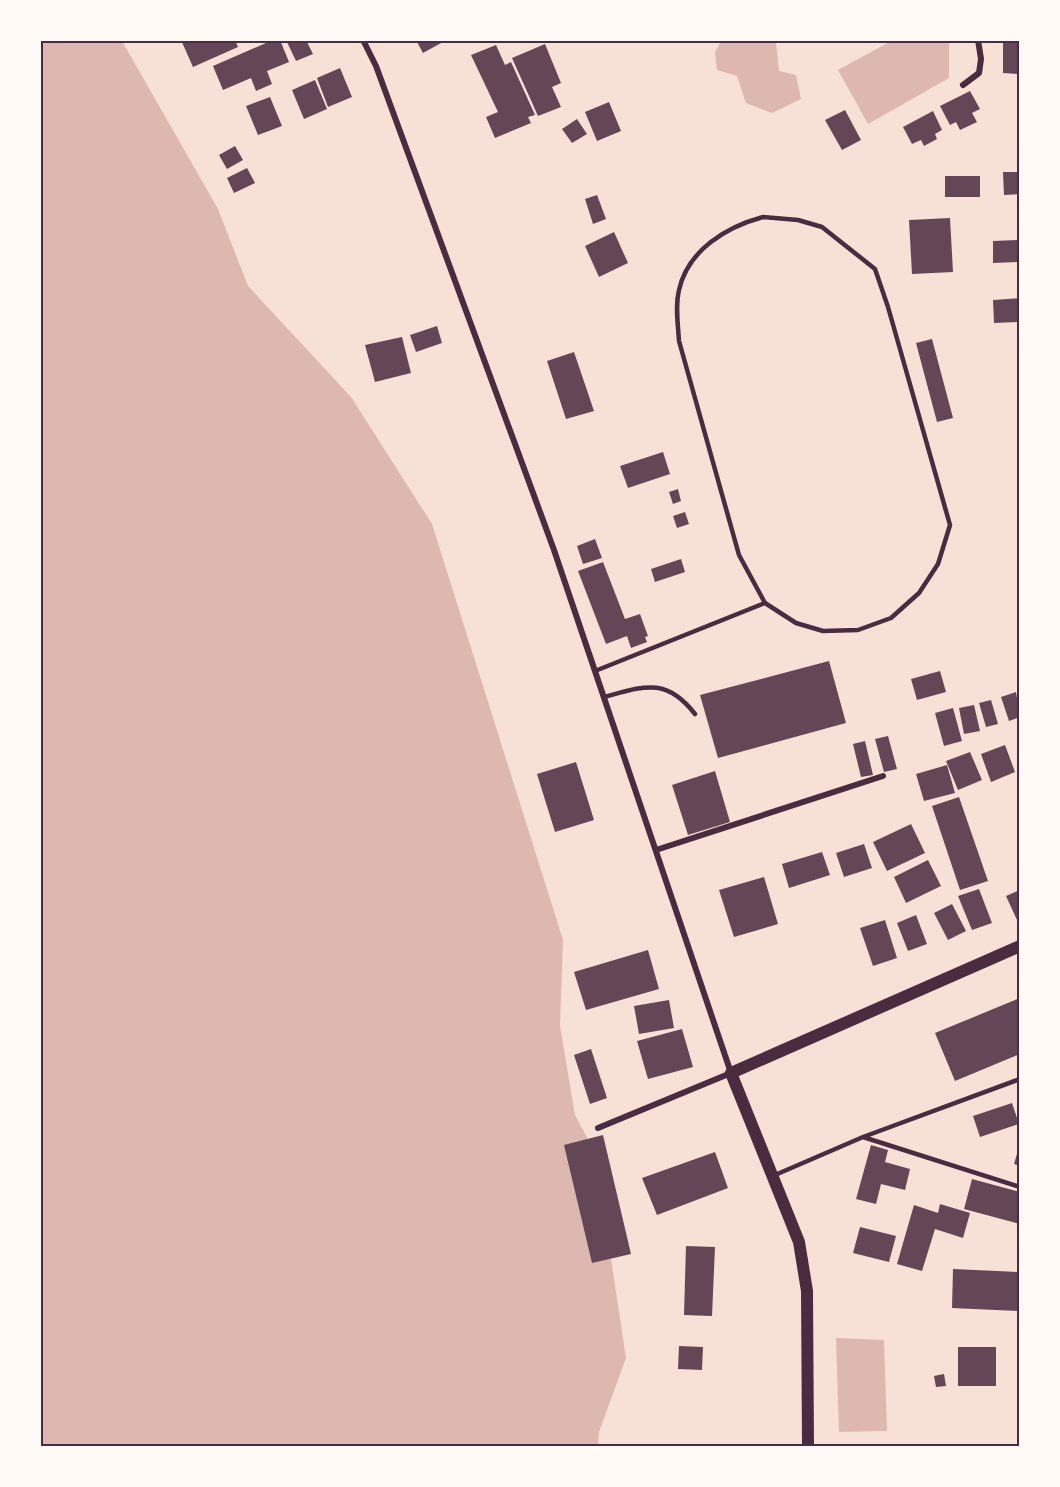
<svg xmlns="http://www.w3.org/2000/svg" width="1060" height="1487" viewBox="0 0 1060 1487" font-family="Bitter,serif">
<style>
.water{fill:#dcb8b0}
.building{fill:#644757}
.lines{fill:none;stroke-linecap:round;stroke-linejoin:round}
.service{stroke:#4a2c40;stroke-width:4.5}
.minor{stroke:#4a2c40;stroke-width:6}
.secondary{stroke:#4a2c40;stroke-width:12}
.neatline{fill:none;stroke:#4a2c40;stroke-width:2}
</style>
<rect width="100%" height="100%" fill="#f7e1d7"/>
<path class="water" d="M893,40L946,41L949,43V78L868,124L838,70Z
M40,41H122L218,209L248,286L351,397L432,524L563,940L560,1026L575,1115L601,1163L604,1212L626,1358L599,1432L598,1446H41Z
M721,41H773L776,43L779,71L796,75L801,99L772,113L746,103L737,76L717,70L715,52Z
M836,1338L884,1340L887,1431L839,1432Z"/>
<path class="building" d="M181,40H235L238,47L193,67Z
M273,40H280L289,62L267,71L272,84L256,91L251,78L223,90L213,66Z
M286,40H306L313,54L296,61Z
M416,40H439L441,43L423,53Z
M1003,40H1020V74L1003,73Z
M545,44L561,83L552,87L561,107L538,116L512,58Z
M496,45L505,65L511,62L535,115L528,117L531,123L495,138L486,117L498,112L471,55Z
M340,68L352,97L328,107L317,78Z
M315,80L327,109L304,119L292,90Z
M970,91L980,109L972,113L977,122L960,130L956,122L950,125L940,106Z
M270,97L282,126L258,135L246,106Z
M609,102L621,131L597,141L585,112Z
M845,110L861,140L842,150L825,120Z
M933,111L942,130L935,134L937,139L924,146L921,140L912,144L903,127Z
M577,119L587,134L572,143L562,129Z
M235,146L243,160L227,169L219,155Z
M247,168L255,183L234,193L227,178Z
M1003,172H1020V194L1004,195Z
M945,176H980V197H945Z
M597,195L606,219L593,224L585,199Z
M950,218L953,272L912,274L909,220Z
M614,232L628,263L599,277L585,246Z
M1020,240V262L993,263V241Z
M1020,298V322L994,323L993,300Z
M437,326L442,343L416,352L410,335Z
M402,337L411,373L375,382L365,345Z
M932,339L953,418L937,422L916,343Z
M574,352L594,411L566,419L547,361Z
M663,452L670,474L628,488L620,466Z
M678,489L681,501L673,504L669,492Z
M685,512L689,524L677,528L673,516Z
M595,539L602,558L583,564L577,546Z
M681,559L685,572L655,582L651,569Z
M603,562L625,619L640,614L648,636L645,637L647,642L631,648L627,636L606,644L578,571Z
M829,661L846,723L718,758L700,695Z
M940,671L946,692L917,700L911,679Z
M1016,692L1020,717L1009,721L1001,697Z
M991,700L998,724L986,727L979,703Z
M974,705L980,731L964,734L959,708Z
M953,708L962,741L944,746L935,713Z
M888,736L897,769L884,772L875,739Z
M865,741L873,775L861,777L853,744Z
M1005,745L1015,772L991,782L981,754Z
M970,752L982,780L958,790L946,761Z
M576,762L594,820L555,832L537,774Z
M947,765L955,793L924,801L916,774Z
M715,771L730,822L688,835L672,785Z
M959,797L988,881L960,890L932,806Z
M911,824L925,853L887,871L873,842Z
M864,844L872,868L844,877L836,853Z
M822,852L830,875L789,888L782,864Z
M928,860L941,886L906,903L894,877Z
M764,877L778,924L734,937L719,890Z
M979,889L992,923L972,930L958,896Z
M1020,890V919L1017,920L1006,896Z
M952,904L966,931L948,940L934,913Z
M916,915L927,944L908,951L897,923Z
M885,920L897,958L873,966L860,928Z
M648,950L659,989L586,1010L574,972Z
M1020,998V1054L955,1081L935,1033Z
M669,1000L674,1028L639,1034L634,1006Z
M682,1029L693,1067L648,1079L637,1041Z
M591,1049L607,1098L590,1104L574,1055Z
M1012,1103L1019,1124L980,1137L973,1116Z
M603,1135L631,1254L592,1263L564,1145Z
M871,1145L888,1150L885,1162L910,1169L905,1190L881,1184L876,1204L856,1199Z
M1019,1147H1020V1166L1014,1164Z
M715,1152L728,1188L657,1215L642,1178Z
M972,1179L1020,1192V1224L964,1209Z
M940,1204L970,1213L963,1238L935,1229L922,1271L897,1264L914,1205L938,1213Z
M860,1227L896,1236L889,1262L853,1253Z
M686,1246L715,1247L712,1316L684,1315Z
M953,1269L1020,1272V1311L952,1308Z
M679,1346L703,1347L702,1370L678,1369Z
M958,1347H996V1386H958Z
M944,1374L946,1386L936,1387L934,1376Z"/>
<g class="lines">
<path class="service" d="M763,217L798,220L822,227L875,269L888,307L950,525L938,564L919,593L891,618L858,630L823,631L796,623L765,603L739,555L679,341C678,324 675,306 679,290C688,250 726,227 763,217Z
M595,671L765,603
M604,697C645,686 666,677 695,714
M863,1137L1020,1187
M775,1175L863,1137L1020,1079"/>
<path class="minor" d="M363,40L376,66L554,550L731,1073L598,1128
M963,85L979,73L981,59L978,40
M656,850L883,776"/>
<path class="secondary" d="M808,1446L807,1291L799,1242L731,1073L1020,946"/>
</g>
<rect width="1060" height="1487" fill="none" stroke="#fffaf5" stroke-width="84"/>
<rect x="42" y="42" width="976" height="1403" class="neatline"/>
</svg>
